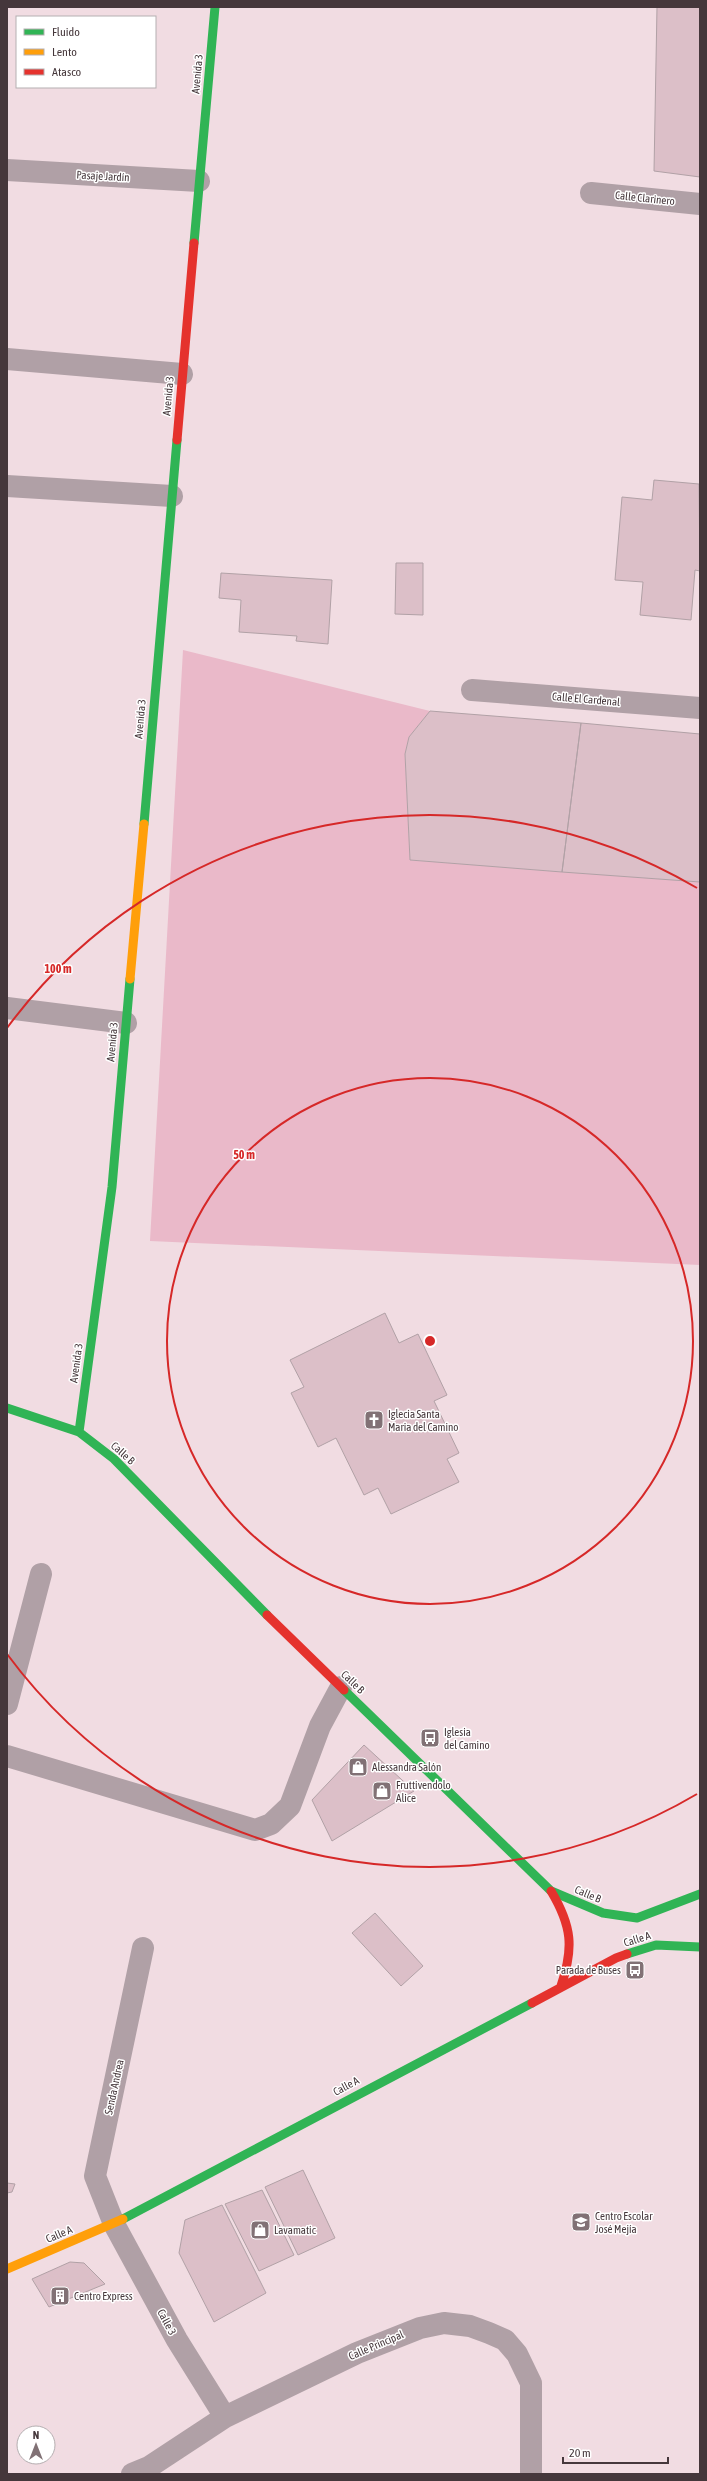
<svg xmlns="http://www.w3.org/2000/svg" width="707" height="2481" viewBox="0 0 707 2481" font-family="'Asap Condensed',sans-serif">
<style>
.green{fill:#eab9c9}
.building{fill:#dcbfc8;stroke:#b1a1a6}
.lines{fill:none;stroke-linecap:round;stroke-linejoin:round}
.street{stroke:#b0a0a6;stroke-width:22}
.fast{stroke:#30b455;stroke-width:9}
.slow{stroke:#ff9f0a;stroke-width:9}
.jam{stroke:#e5322d;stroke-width:9}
.ring{fill:none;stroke:#d62828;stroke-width:2}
.labels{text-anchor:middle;stroke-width:3;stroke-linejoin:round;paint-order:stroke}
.street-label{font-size:11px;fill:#45373b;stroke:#fff}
.poi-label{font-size:11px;fill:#45373b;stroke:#fff;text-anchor:start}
.centre{fill:#d62828;stroke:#fff;stroke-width:2}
.ring-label{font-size:12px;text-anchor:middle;font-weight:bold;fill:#d62828;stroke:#fff;stroke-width:3;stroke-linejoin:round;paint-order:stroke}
</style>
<rect width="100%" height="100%" fill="#f1dce2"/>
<path class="green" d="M183,650L430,711L409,737L405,754L410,860L700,882V1265L150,1241Z"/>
<path class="building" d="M657,7H700V177L654,171Z
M654,480L699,484L700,571L695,570L691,620L640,615L643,582L615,580L622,497L652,500Z
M396,563H423V615L395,614Z
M221,573L332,580L328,644L296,641L297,636L239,632L241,600L219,598Z
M430,711L581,723L562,872L410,860L405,754L409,737Z
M581,723L700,734V882L562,872Z
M385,1313L399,1343L418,1334L447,1395L434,1401L459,1453L447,1459L459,1482L391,1514L378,1488L364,1495L336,1438L318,1447L291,1393L304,1387L290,1360Z
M364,1745L414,1791L332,1841L312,1800Z
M375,1913L423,1966L401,1986L352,1933Z
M303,2170L335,2238L298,2255L265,2187Z
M7,2183L15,2184L12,2192L7,2193Z
M262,2190L294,2255L259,2271L225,2204Z
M222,2205L266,2293L214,2322L179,2253L185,2220Z
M70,2262L84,2263L105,2284L49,2307L32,2279Z"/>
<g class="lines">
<path class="street" d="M7,170L199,181
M591,193L700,204
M7,359L182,374
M7,486L172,496
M472,690L700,708
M7,1008L126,1023
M7,1704L41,1574
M7,1756L255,1830L271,1824L290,1806L320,1726L341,1687
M143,1948L95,2176L114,2224L177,2340L225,2417
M132,2474L149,2467L225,2417L357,2353L420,2328L444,2323L470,2326L489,2333L505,2340L517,2354L531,2383V2474"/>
<path class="fast" d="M194,243L215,7
M144,824L177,440
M7,1408L79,1432L114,1459L267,1615
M79,1432L112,1187L130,979
M344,1690L551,1891L603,1913L637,1918L700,1894
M627,1954L656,1945L700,1947
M123,2219L532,2003"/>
<path class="slow" d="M130,979L144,824
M7,2269L123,2219"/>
<path class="jam" d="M177,440L194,243
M267,1615L344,1690
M551,1891C572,1926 574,1948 561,1986
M532,2003L616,1958L627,1954"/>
</g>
<g class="ring">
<circle cx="430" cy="1341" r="263"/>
<path d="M697 1794A526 526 0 0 1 7 1654M7 1028A526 526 0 0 1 697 888"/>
</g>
<defs>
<g id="church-square" transform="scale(1)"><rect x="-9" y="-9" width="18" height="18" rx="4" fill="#817175" stroke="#fff"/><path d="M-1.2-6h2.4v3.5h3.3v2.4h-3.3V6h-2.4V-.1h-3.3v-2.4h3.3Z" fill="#fff"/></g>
<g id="bus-square" transform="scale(1)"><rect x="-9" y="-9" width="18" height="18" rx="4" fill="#817175" stroke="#fff"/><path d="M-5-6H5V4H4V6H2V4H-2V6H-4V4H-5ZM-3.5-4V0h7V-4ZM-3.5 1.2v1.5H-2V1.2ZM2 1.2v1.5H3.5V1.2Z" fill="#fff"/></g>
<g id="shop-square" transform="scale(1)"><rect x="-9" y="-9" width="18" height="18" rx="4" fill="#817175" stroke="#fff"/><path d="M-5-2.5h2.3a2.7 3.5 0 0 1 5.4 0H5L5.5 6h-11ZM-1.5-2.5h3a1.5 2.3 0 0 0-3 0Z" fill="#fff"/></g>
<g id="school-square" transform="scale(1)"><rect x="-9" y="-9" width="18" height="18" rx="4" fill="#817175" stroke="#fff"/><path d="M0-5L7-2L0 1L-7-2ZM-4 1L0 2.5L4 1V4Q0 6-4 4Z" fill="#fff"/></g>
<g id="building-square" transform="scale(1)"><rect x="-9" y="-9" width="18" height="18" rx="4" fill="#817175" stroke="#fff"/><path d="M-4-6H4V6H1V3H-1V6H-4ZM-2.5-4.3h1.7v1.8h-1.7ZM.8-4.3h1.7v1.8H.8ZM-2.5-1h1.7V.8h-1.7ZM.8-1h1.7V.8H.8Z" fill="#fff"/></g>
</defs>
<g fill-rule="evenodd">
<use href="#church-square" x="374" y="1420"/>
<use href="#bus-square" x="430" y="1738"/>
<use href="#shop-square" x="358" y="1767"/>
<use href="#shop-square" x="382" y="1791"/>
<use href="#bus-square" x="635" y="1970"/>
<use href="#school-square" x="581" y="2222"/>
<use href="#shop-square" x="260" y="2230"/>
<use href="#building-square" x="60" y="2296"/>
</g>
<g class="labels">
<g class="street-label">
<text transform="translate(197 74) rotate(-85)" y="4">Avenida 3</text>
<text transform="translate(103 176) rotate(3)" y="4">Pasaje Jardín</text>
<text transform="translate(645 198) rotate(6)" y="4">Calle Clarinero</text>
<text transform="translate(168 396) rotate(-85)" y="4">Avenida 3</text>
<text transform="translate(586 699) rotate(5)" y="4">Calle El Cardenal</text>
<text transform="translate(140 719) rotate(-85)" y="4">Avenida 3</text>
<text transform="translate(112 1042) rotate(-85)" y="4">Avenida 3</text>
<text transform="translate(76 1363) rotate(-82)" y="4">Avenida 3</text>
<text transform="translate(123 1453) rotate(42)" y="4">Calle B</text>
<text transform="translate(353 1682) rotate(44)" y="4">Calle B</text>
<text transform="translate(588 1894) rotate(23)" y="4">Calle B</text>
<text transform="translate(637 1939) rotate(-17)" y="4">Calle A</text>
<text transform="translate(346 2086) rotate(-28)" y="4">Calle A</text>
<text transform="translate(114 2087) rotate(-78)" y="4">Senda Andrea</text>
<text transform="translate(59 2234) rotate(-23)" y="4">Calle A</text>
<text transform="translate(167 2322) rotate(62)" y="4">Calle 3</text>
<text transform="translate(376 2345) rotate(-23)" y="4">Calle Principal</text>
</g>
<g class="poi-label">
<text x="388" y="1418">Iglecia Santa<tspan x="388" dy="13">Maria del Camino</tspan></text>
<text x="444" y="1736">Iglesia<tspan x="444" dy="13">del Camino</tspan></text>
<text x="372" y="1771">Alessandra Salón</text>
<text x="396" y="1789">Fruttivendolo<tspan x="396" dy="13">Alice</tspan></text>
<text x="621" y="1974" text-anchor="end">Parada de Buses</text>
<text x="595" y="2220">Centro Escolar<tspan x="595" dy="13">José Mejía</tspan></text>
<text x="274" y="2234">Lavamatic</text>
<text x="74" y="2300">Centro Express</text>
</g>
</g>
<circle cx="430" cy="1341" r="6" class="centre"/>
<g class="ring-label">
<text x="58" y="973">100 m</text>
<text x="244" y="1159">50 m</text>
</g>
<rect width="707" height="2481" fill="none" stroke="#45373b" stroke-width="16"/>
<rect x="16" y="16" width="140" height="72" fill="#ffffff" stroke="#b5afb1"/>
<rect x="24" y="29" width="20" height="6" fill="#30b455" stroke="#b5afb1"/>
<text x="52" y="36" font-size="12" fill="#45373b">Fluido</text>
<rect x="24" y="49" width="20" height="6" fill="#ff9f0a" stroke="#b5afb1"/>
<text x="52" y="56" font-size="12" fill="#45373b">Lento</text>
<rect x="24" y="69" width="20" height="6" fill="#e5322d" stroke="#b5afb1"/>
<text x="52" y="76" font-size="12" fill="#45373b">Atasco</text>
<g transform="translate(36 2445)"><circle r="19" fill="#ffffff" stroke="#b5afb1"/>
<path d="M0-3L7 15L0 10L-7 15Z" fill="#817175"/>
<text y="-6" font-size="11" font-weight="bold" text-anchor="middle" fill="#45373b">N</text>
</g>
<path d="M563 2457v6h105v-6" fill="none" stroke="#45373b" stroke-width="2"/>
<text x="569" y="2457" font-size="12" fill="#45373b" stroke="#ffffff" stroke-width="3" paint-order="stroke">20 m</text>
</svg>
